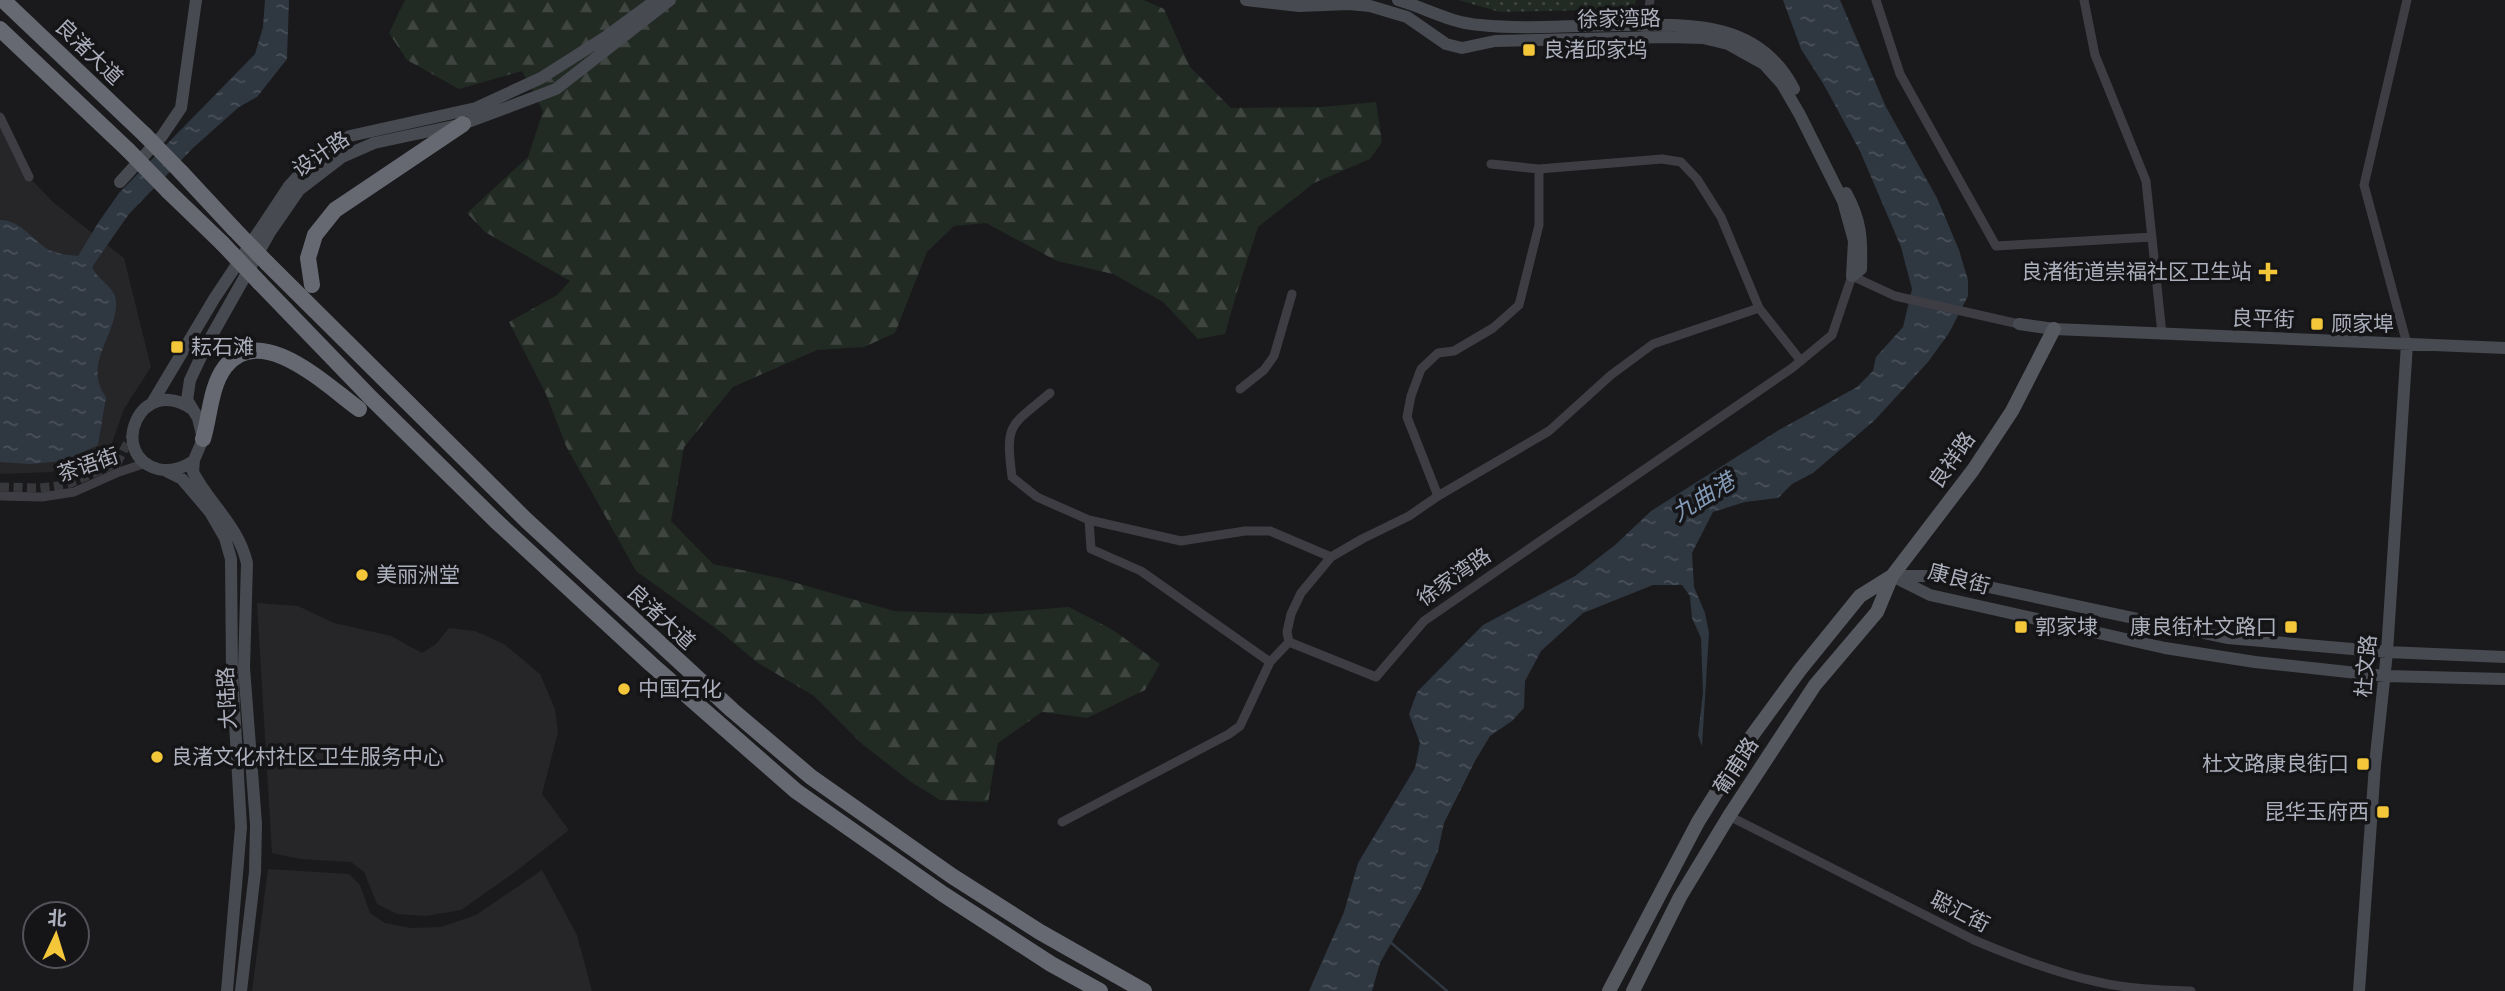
<svg xmlns="http://www.w3.org/2000/svg" width="2505" height="991" viewBox="0 0 2505 991" font-family="'DejaVu Sans','Noto Sans SC',sans-serif">
<style>
.built{fill:#262629}
.forest{fill:url(#forest-firs)}
.park{fill:url(#park-dots)}
.water{fill:url(#water-ripples)}
.lines{fill:none;stroke-linecap:round;stroke-linejoin:round}
.stream{stroke:#2f3741;stroke-width:2.5}
.street-tunnel{stroke:#37383c;stroke-width:9;stroke-dasharray:9 4.5;stroke-linecap:butt}
.street{stroke:#3d3d43;stroke-width:9}
.secondary{stroke:#484a51;stroke-width:12}
.primary{stroke:#565860;stroke-width:14}
.highway{stroke:#666972;stroke-width:16}
.highway-bridge{stroke:#666972;stroke-width:16}
.poi-dot{fill:#f4c639;stroke:#151517;stroke-width:2.5}
.labels{text-anchor:middle;stroke-width:7;stroke-linejoin:round;paint-order:stroke}
.street-label{font-size:21px;fill:#acafbc;stroke:#151517}
.poi-label{font-size:21px;fill:#acafbc;stroke:#151517;text-anchor:start}
.water-label{font-size:23px;font-style:italic;fill:#839ab6;stroke:#151517}
</style>
<defs>
<pattern id="forest-firs" width="22" height="20" patternUnits="userSpaceOnUse" patternTransform="scale(1.75)"><rect width="22" height="20" fill="#212a23"/><path d="M5 1l3.5 6h-7zM16 11l3.5 6h-7z" fill="#3f4641"/></pattern>
<pattern id="park-dots" width="8" height="8" patternUnits="userSpaceOnUse" patternTransform="scale(1.75)"><rect width="8" height="8" fill="#212a23"/><path d="M2 2h.1M6 6h.1" fill="none" stroke="#3f4641" stroke-width="1.8" stroke-linecap="round"/></pattern>
<pattern id="water-ripples" width="26" height="14" patternUnits="userSpaceOnUse" patternTransform="scale(1.75)"><rect width="26" height="14" fill="#2f3741"/><path d="M2 4q2-2 4 0t4 0M15 11q2-2 4 0t4 0" fill="none" stroke="#4a515a"/></pattern>
</defs>
<rect width="100%" height="100%" fill="#1a1a1c"/>
<path class="built" d="M0,122L29,177L54,203L124,258L151,367L124,409L107,457L51,472L0,474Z
M257,603L298,606L334,623L391,636L422,653L436,644L449,628L475,631L504,644L540,674L555,709L558,732L542,794L569,830L515,872L461,910L426,916L397,914L377,904L364,872L351,862L300,859L272,853Z
M268,869L349,874L360,885L370,913L385,923L411,928L441,927L476,915L542,870L577,935L592,991H252Z"/>
<path class="forest" d="M405,0H1144L1164,9L1190,67L1231,108L1321,107L1376,102L1382,142L1370,159L1314,183L1258,227L1236,295L1225,334L1198,339L1163,302L1113,274L1057,261L986,223L954,226L927,252L895,333L864,347L817,350L733,387L684,447L671,521L713,564L779,578L894,611L980,614L1069,607L1113,630L1160,664L1145,690L1087,718L1042,712L998,743L988,802L940,800L911,782L862,744L814,696L758,663L718,630L636,571L566,446L546,394L509,322L557,295L570,281L485,232L467,213L528,157L543,111L522,71L459,89L407,60L389,33Z"/>
<path class="park" d="M1458,0H1636L1634,9L1500,12Z"/>
<path class="water" d="M265,0H289L287,59L257,97L239,107L193,148L129,214L92,267C97,280 116,287 116,302C117,336 82,364 106,397L98,445L63,461L30,464L0,462V220C21,220 32,240 49,250C58,254 69,255 78,256L98,223L119,193L255,54L263,27Z
M1783,0H1840L1886,107L1937,198L1959,250L1968,280V296L1949,333L1928,362L1875,420L1813,473L1792,484L1778,498L1745,502L1713,512L1692,553L1694,587L1705,613L1709,633L1702,746L1698,735L1703,693L1701,638L1692,618L1690,596L1682,585H1653L1583,613L1541,651L1525,681L1524,708L1512,721L1490,736L1475,761L1444,823L1438,851L1420,892L1380,963L1372,991H1309L1344,912L1358,863L1415,768L1420,743L1409,714L1417,692L1483,625L1575,576L1615,545L1651,511L1779,430L1857,387L1873,371L1876,357L1903,327L1912,289L1901,247L1860,151L1824,85L1801,49Z"/>
<g class="lines">
<path class="stream" d="M1389,941L1447,991"/>
<path class="street-tunnel" d="M0,487L40,488L66,485L117,463L132,434"/>
<path class="street" d="M1876,0L1900,74L1996,246L2152,237
M2084,0L2095,55L2146,181L2162,334
M2407,0L2364,185L2407,344
M1645,38L1650,0
M0,117L29,177
M1491,164L1539,169L1662,159L1681,162L1697,179L1721,217L1759,308L1801,361
M1240,389L1264,370L1274,356L1292,294
M1050,393C1010,427 1005,422 1012,477L1037,497L1089,520L1181,541L1245,531H1270L1331,557
M0,496L42,497L74,492L119,472L146,463
M1438,496L1407,417L1411,396L1421,369L1438,353L1454,351L1493,328L1519,305L1539,225V169
M1089,520L1091,549L1141,571L1270,662
M1289,642L1376,677L1424,621L1792,368L1832,335L1852,276L1895,296L2019,324
M1729,816L1974,940C2014,957 2056,973 2098,982C2128,989 2161,990 2191,991
M1062,822L1229,734L1240,726L1270,662L1289,642L1287,632L1291,614L1301,593L1331,557L1362,539L1409,516L1438,496L1549,431L1611,375L1653,344L1759,308"/>
<path class="secondary" d="M1246,0L1299,6L1349,4L1370,6L1407,17L1446,44L1462,48L1495,41L1667,37L1703,38L1728,44L1764,64L1782,84L1800,115L1843,201L1854,241L1852,276
M1398,0C1426,8 1450,23 1480,25C1528,30 1577,25 1625,25C1691,24 1759,21 1794,89
M120,182L162,136L181,108L196,0
M1846,193C1861,220 1862,238 1861,269L1852,276
M2019,324L2054,329L2505,348
M152,403L214,299L289,186L319,153L350,136L476,108L541,78L604,38L656,0
M192,409C140,373 107,455 158,469C170,472 185,468 194,460
M166,471L182,479L210,512L225,538L231,559L232,671L241,827L227,991
M1892,576L1930,595L2165,648L2255,662L2385,676L2505,679
M1896,576H1937L2227,638L2387,652L2505,657
M241,991L255,872L256,824L244,668L247,563C238,525 210,505 193,472L194,460L203,439L198,418L187,400L190,380L207,344L270,232L299,190L342,157L374,143L463,124L556,89L670,0
M2359,991L2375,765L2387,652L2407,344"/>
<path class="primary" d="M1609,991L1698,822L1751,737L1800,670L1860,596L1892,576L1973,470L2012,411L2054,329
M1633,991L1680,897L1729,816L1815,685L1877,612L1892,576"/>
<path class="highway" d="M3,0L145,135
M0,29L128,150
M181,172L234,229
M168,191L222,243
M267,263L526,520L732,710L811,777L952,876L1040,932L1144,991
M259,282L372,399L496,521L651,664L796,791L943,894L1051,964L1100,991
M312,285L308,258L315,235L335,210L463,124
M203,439C210,417 210,387 225,367C260,320 327,386 359,409"/>
<path class="highway-bridge" d="M145,135L181,172
M128,150L168,191
M234,229L267,263
M222,243L259,282"/>
</g>
<g class="poi-dot">
<rect x="1522" y="43" width="14" height="14" rx="3.5"/>
<path d="M2264.5 261.5h7v7h7v7h-7v7h-7v-7h-7v-7h7z"/>
<rect x="2310" y="317" width="14" height="14" rx="3.5"/>
<rect x="170" y="340" width="14" height="14" rx="3.5"/>
<circle cx="362" cy="575" r="7"/>
<rect x="2014" y="620" width="14" height="14" rx="3.5"/>
<rect x="2284" y="620" width="14" height="14" rx="3.5"/>
<circle cx="624" cy="689" r="7"/>
<circle cx="157" cy="757" r="7"/>
<rect x="2356" y="757" width="14" height="14" rx="3.5"/>
<rect x="2376" y="805" width="14" height="14" rx="3.5"/>
</g>
<g class="labels">
<g class="street-label">
<text transform="translate(1619 19) rotate(-1)" y="7">徐家湾路</text>
<text transform="translate(89 52) rotate(44)" y="7">良渚大道</text>
<text transform="translate(321 154) rotate(-34)" y="7">设计路</text>
<text transform="translate(2263 319) rotate(2)" y="7">良平街</text>
<text transform="translate(1952 460) rotate(-55)" y="7">良祥路</text>
<text transform="translate(88 465) rotate(-19)" y="7">茶语街</text>
<text transform="translate(1454 577) rotate(-35)" y="7">徐家湾路</text>
<text transform="translate(1959 579) rotate(15)" y="7">康良街</text>
<text transform="translate(661 617) rotate(43)" y="7">良渚大道</text>
<text transform="translate(2366 666) rotate(-85)" y="7">杜文路</text>
<text transform="translate(227 698) rotate(-93)" y="7">大陆路</text>
<text transform="translate(1736 766) rotate(-57)" y="7">葡甫路</text>
<text transform="translate(1960 912) rotate(27)" y="7">聪汇街</text>
</g>
<g class="poi-label">
<text x="1543" y="57">良渚邱家坞</text>
<text x="2252" y="279" text-anchor="end">良渚街道崇福社区卫生站</text>
<text x="2331" y="331">顾家埠</text>
<text x="191" y="354">耘石滩</text>
<text x="376" y="582">美丽洲堂</text>
<text x="2035" y="634">郭家埭</text>
<text x="2277" y="634" text-anchor="end">康良街杜文路口</text>
<text x="638" y="696">中国石化</text>
<text x="171" y="764">良渚文化村社区卫生服务中心</text>
<text x="2349" y="771" text-anchor="end">杜文路康良街口</text>
<text x="2369" y="819" text-anchor="end">昆华玉府西</text>
</g>
<g class="water-label">
<text transform="translate(1703 497) rotate(-32)" y="8">九曲港</text>
</g>
</g>
<g transform="translate(56 935) rotate(4)"><circle r="33" fill="#151517" stroke="#515359" stroke-width="2"/>
<path d="M0-5L12 26L0 18L-12 26Z" fill="#f4c639"/>
<text y="-10" font-size="19" font-weight="bold" text-anchor="middle" fill="#acafbc">北</text>
</g>
</svg>
